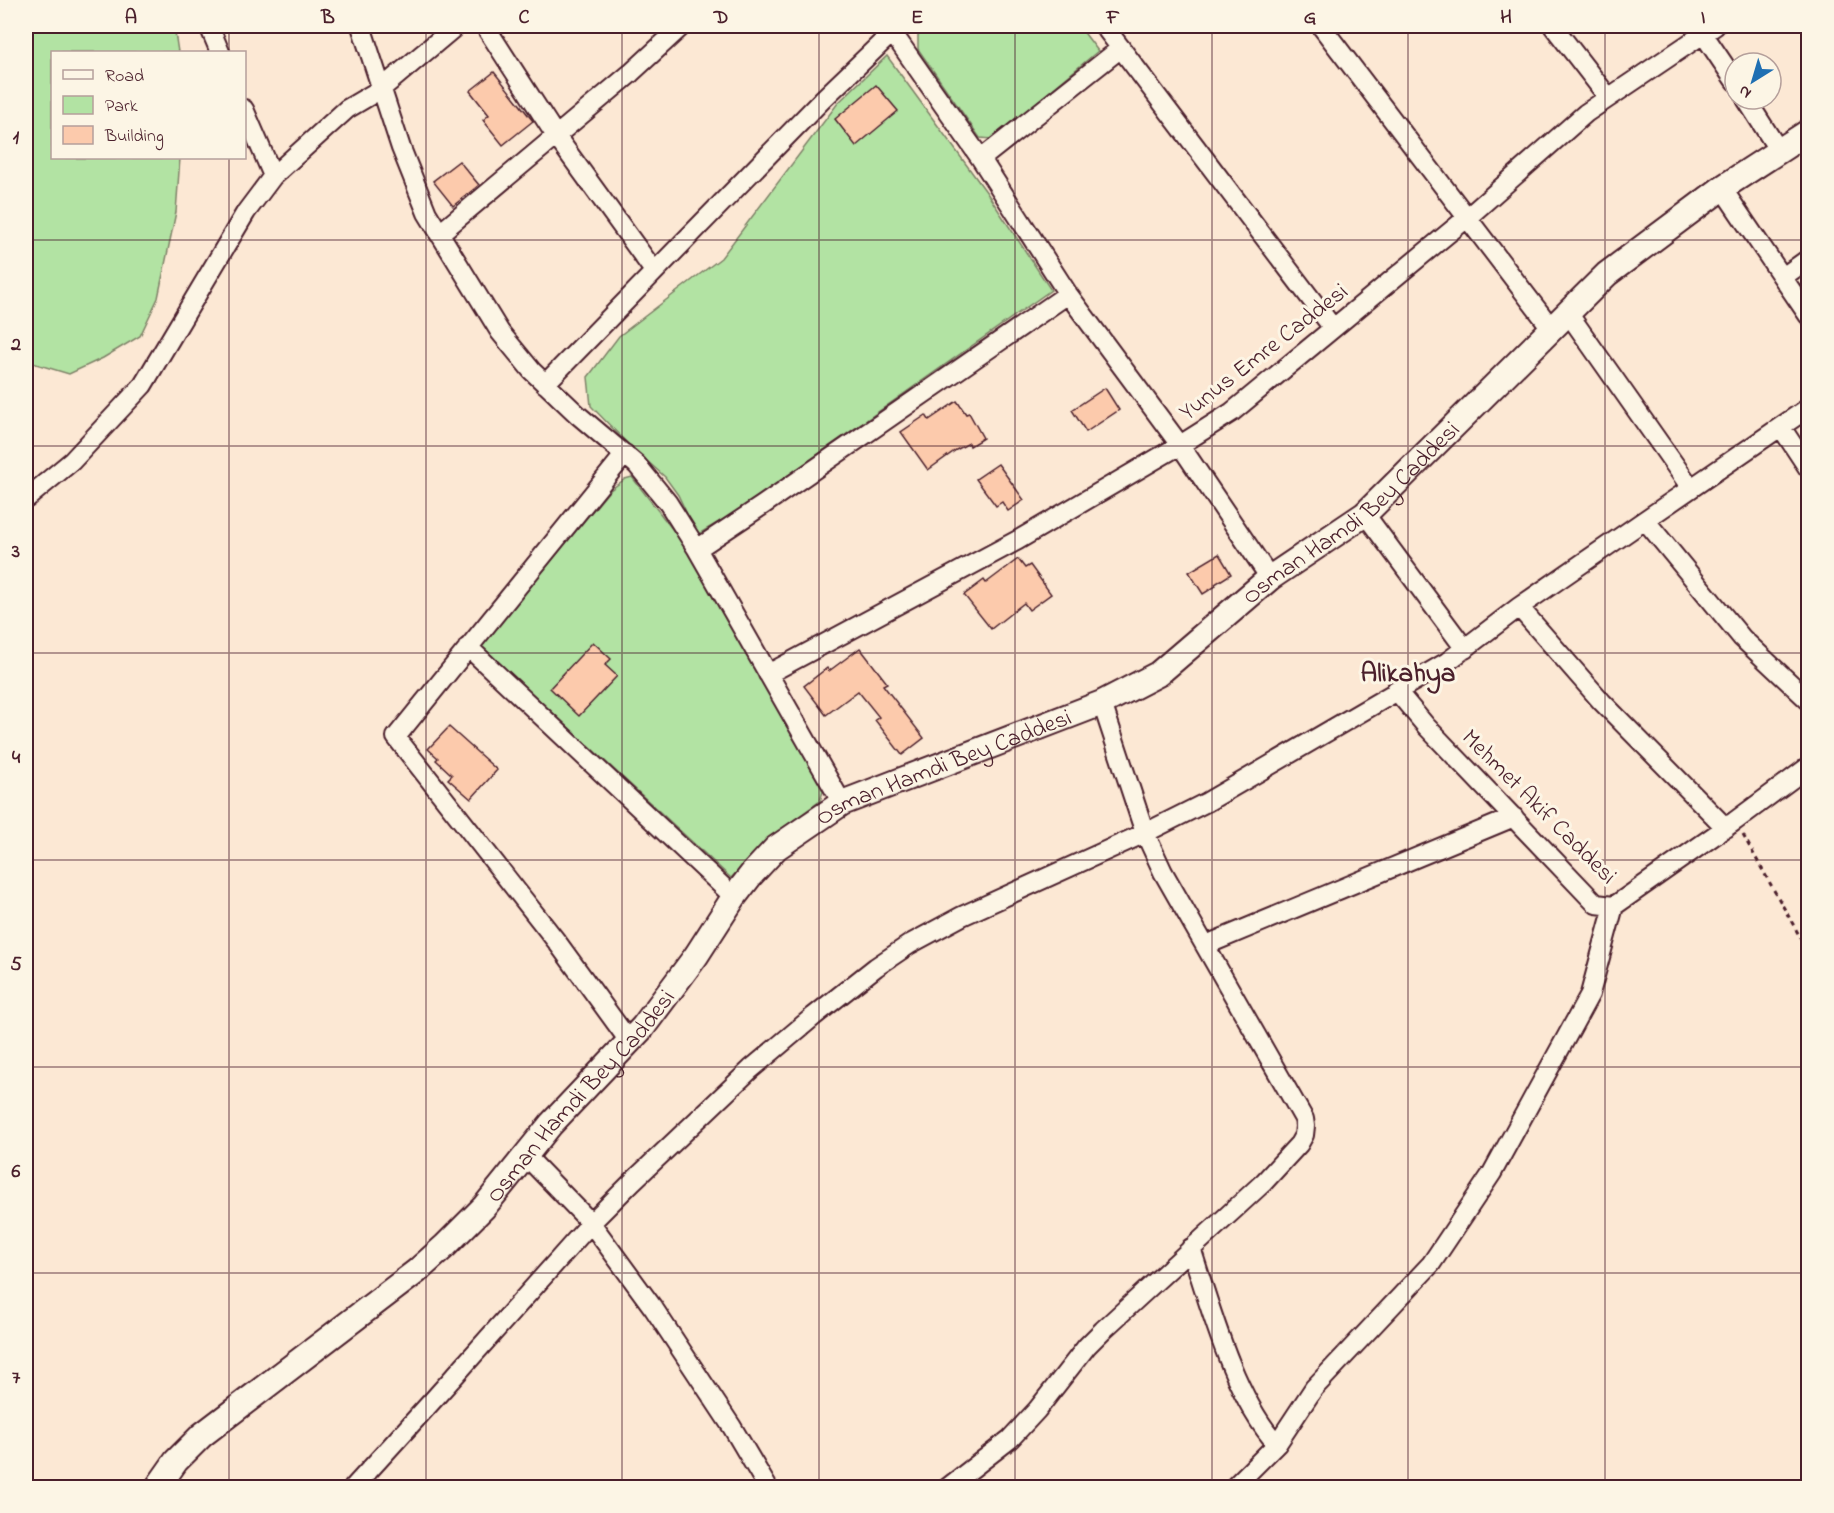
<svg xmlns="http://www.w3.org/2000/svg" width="1834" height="1513" viewBox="0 0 1834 1513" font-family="'Indie Flower',sans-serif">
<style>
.green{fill:#b2e3a3;stroke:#7e8167;stroke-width:1.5}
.building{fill:#fccaac;stroke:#4a1f2b;stroke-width:1.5}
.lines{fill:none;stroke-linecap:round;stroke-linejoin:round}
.street-casing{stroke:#4a1f2b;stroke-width:22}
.secondary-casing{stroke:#4a1f2b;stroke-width:28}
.path{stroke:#4a1f2b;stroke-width:3;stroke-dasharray:4.5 4.5;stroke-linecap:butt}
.street{stroke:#fcf5e5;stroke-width:18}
.secondary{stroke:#fcf5e5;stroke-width:24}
.grid{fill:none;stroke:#4a1f2b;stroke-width:1.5;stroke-opacity:0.55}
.labels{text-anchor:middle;stroke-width:6;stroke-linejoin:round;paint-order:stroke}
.street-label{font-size:24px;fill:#4a1f2b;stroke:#fcf5e5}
.quarter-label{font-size:27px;font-weight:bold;fill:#4a1f2b;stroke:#fcf5e5}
.neatline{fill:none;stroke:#4a1f2b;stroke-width:2}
.grid-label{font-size:20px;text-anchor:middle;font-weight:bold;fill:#4a1f2b}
</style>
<rect width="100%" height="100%" fill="#fce8d4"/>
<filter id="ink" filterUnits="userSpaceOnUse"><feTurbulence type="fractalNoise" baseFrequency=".0167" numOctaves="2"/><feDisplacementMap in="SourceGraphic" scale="12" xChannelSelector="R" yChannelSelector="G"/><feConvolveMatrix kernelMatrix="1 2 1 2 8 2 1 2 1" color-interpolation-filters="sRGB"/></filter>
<g filter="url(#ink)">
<path class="green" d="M26,26H174L178,52H52V158H180L176,212L158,298L140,336L103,358L69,374L26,361Z
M932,26H1079L1098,51L993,139L980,138L918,49V35Z
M887,56L987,193L1051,290L739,510L697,535L678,495L665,477L627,443L591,406L588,377L619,336L721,258L838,103Z
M632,477L676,534L699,569L824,788L820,801L769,838L731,878L481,646L609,491L625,479Z"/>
<path class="building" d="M494,72L533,121L503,145L483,120L489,115L470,91Z
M876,85L898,111L856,146L835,119Z
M459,161L479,185L453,206L433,181Z
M1105,388L1119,410L1086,432L1072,410Z
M957,401L966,414L969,413L983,438L970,446L969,443L956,450L928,470L901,432L926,415L929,420Z
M998,464L1024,500L1008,511L1002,502L996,506L976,479Z
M1219,554L1231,574L1215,584L1216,586L1203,594L1189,572Z
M1018,559L1025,568L1030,565L1051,594L1029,610L1024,603L991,629L964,595L984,580L986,583Z
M593,642L611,659L605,665L617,676L579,716L550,688Z
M860,648L887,683L883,685L924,738L902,755L875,720L879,717L858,691L826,715L804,686L827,668L829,671Z
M449,727L497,770L471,799L448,779L452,775L436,760L438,758L428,749Z"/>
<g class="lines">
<g class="street-casing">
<path id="street" d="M209,26L220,52
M361,26L401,148L427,213L500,332L532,371L578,415L637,465L668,503L697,549L842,803
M485,26L556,136L654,271
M1104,26L1333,328
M1321,26L1552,329
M1553,26L1608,97
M1698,26L1735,81
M892,32L981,159L1068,294L1180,445L1270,578
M1746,99L1779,151
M244,109L273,176
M981,159L1121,48
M1722,188L1808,315
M439,234L631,73L682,26
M1783,277L1808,259
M1568,313L1691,488
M545,384L823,99L899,26
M1781,427L1808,468
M625,454L396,737L557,942L629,1041
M26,499L72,461L143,385L246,212L273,176L347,109L381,89L456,26
M1365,514L1465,649
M1645,520L1808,408
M697,549L763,505L1068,294
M1519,607L1602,702L1726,828
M468,647L734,897
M768,674L1018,540L1180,445L1232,412L1468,217L1586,113L1715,26
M1396,690L1426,726L1596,904L1614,906L1735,821L1808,767
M1206,945L1514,817
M526,1156L591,1223L654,1309L732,1427L768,1488
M1191,1248C1210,1307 1235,1399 1277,1444
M353,1488L434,1399L591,1223L633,1181L751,1069L814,1016L876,967L910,944L962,916L1145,833L1207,802L1447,662L1519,607L1645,520L1742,638L1808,700
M947,1488L1010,1439L1037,1410L1087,1346L1103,1330L1264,1182L1299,1144L1304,1135L1305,1126L1304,1119L1163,872L1145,833L1102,703
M1233,1488L1277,1444L1314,1388L1431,1264L1492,1173L1590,994L1614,906"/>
</g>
<g class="secondary-casing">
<g id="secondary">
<path id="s1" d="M157,1488L176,1461L202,1435L417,1271L445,1246L484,1207L551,1124L643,1027L696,956L734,897L751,875L776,848L842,803L1102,703L1158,674L1270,578L1365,514L1607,274L1722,188L1808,132"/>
</g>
</g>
<path class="path" d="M1743,835L1808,951"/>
<use href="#street" class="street"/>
<use href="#secondary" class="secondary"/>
</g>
</g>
<path class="grid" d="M229,26V52M426,26V1488M622,26V1488M819,26V1488M1015,26V1488M1212,26V1488M1408,26V1488M1605,26V1488M229,158V1488M26,240H1808M26,446H1808M26,653H1808M26,860H1808M26,1067H1808M26,1273H1808"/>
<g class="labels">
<g class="street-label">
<text transform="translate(1263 351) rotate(-38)" y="8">Yunus Emre Caddesi</text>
<text dy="8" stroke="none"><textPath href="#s1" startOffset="1570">Osman Hamdi Bey Caddesi</textPath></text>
<text dy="8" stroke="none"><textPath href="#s1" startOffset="1084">Osman Hamdi Bey Caddesi</textPath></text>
<text transform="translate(1540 806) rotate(45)" y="8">Mehmet Akif Caddesi</text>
<text dy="8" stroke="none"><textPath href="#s1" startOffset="580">Osman Hamdi Bey Caddesi</textPath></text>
</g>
<g class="quarter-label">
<text x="1408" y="681">Alikahya</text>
</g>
</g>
<rect width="1834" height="1513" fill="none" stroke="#fcf5e5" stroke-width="66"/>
<rect x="51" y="51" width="195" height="108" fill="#fcf5e5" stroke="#b59f9b" stroke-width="1.5"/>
<rect x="63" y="70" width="30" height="9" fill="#fcf5e5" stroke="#b59f9b" stroke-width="1.5"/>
<text x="105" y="81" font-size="18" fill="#4a1f2b">Road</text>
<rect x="63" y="96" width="30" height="18" fill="#b2e3a3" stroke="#b59f9b" stroke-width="1.5"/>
<text x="105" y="111" font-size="18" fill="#4a1f2b">Park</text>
<rect x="63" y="126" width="30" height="18" fill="#fccaac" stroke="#b59f9b" stroke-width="1.5"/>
<text x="105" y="141" font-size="18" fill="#4a1f2b">Building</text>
<g transform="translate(1753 81) rotate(217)"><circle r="28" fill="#fcf5e5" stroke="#b59f9b" stroke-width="1.5"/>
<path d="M0-4.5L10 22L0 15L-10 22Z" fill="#1f6fb2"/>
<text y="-9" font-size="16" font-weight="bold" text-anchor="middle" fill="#4a1f2b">N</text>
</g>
<rect x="33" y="33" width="1768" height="1447" class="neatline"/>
<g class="grid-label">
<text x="131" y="23">A</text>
<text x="328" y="23">B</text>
<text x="524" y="23">C</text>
<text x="721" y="23">D</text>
<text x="917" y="23">E</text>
<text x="1113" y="23">F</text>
<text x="1310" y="23">G</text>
<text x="1506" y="23">H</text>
<text x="1703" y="23">I</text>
<text x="16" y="143">1</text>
<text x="16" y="350">2</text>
<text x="16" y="557">3</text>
<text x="16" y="763">4</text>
<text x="16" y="970">5</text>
<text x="16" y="1177">6</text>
<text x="16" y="1383">7</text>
</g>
</svg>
